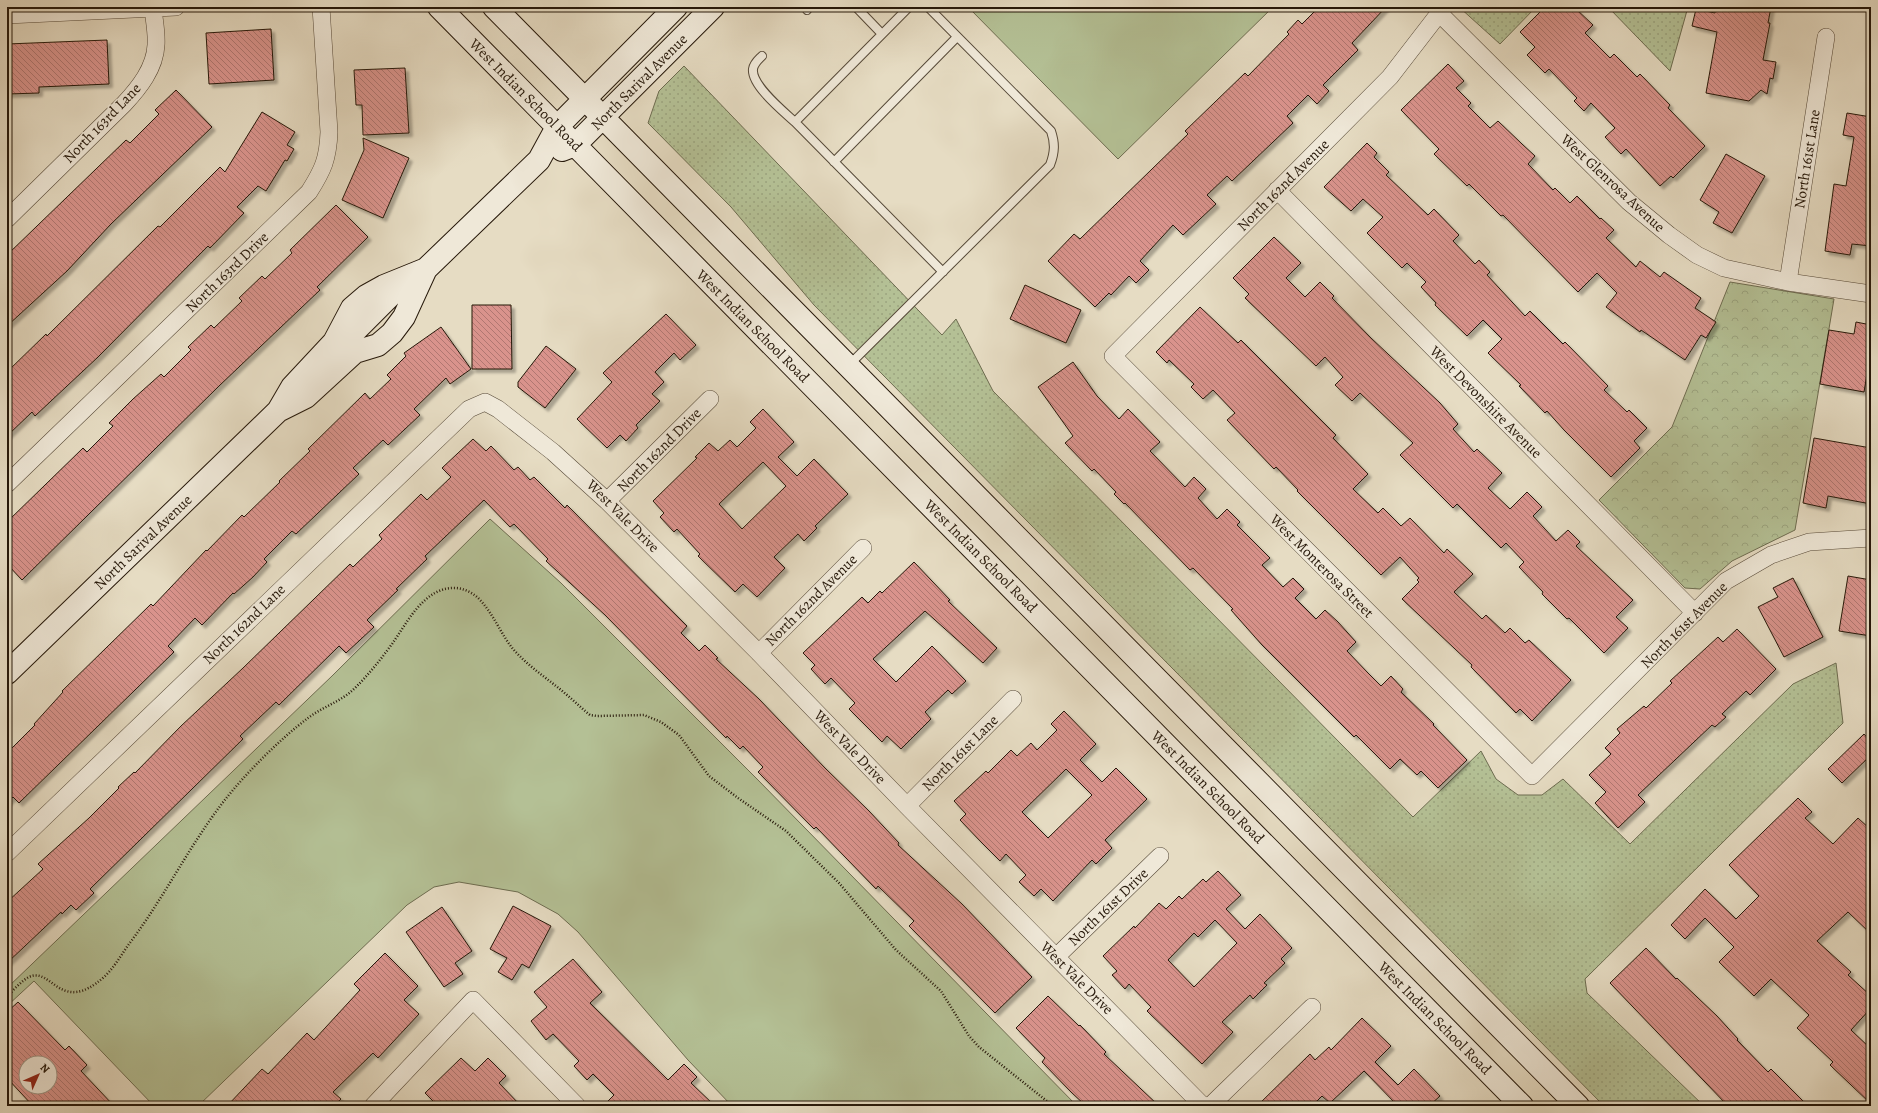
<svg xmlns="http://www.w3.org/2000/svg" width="1878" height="1113" viewBox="0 0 1878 1113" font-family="Alegreya,serif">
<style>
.grass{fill:#b4c095;stroke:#6d6c50}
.park{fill:url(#park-crowns);stroke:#6d6c50}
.garden{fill:url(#garden-dots);stroke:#6d6c50}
.building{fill:url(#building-back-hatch);stroke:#26180a;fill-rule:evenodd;filter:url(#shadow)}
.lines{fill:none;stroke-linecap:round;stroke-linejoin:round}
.lane-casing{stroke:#564938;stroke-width:10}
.street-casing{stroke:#564938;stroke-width:18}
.secondary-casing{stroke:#26180a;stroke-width:24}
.path{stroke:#26180a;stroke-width:2.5;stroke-dasharray:1 2;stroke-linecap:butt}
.lane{stroke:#efe8d8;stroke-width:8}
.street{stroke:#efe8d8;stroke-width:17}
.secondary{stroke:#efe8d8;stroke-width:22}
.labels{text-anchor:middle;stroke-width:3;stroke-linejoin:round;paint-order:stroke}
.street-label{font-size:15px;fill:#26180a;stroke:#efe8d8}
</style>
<defs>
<pattern id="park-crowns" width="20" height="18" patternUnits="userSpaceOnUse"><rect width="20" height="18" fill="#b4c095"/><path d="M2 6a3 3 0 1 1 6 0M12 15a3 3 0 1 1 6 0" fill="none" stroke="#9ba47f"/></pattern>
<pattern id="garden-dots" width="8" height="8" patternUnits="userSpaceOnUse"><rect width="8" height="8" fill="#b4c095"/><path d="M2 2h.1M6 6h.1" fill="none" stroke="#9ba47f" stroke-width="1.8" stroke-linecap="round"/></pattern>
<pattern id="building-back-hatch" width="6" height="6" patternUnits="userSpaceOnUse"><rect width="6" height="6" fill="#d9938c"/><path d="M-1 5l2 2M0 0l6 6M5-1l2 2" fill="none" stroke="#b07771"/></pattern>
<filter id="shadow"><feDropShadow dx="3.5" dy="3.5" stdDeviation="1" flood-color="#0004"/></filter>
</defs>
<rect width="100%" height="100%" fill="#e6dcc3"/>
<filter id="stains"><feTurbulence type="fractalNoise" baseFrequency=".005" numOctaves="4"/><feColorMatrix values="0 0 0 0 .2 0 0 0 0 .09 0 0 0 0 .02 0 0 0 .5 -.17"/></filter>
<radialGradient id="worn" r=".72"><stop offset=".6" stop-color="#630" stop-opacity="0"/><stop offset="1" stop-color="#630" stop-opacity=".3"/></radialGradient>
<path class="grass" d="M968,7H1273L1118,159Z
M490,519L561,583L757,779L1077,1106H732L688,1060L578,932L558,914L518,892L459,882L434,887L407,905L198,1106H154L34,981L7,1006V988L332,676Z"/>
<path class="park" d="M1730,282L1834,299L1795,530L1732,561L1700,589L1685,588L1599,500L1672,427Z"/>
<path class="garden" d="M1459,7H1536L1500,44Z
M1608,7H1688L1670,71Z
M684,66L942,335L956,319L993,391L1413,817L1481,751L1496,779L1518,795H1542L1563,779L1630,844L1793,684L1836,663L1843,723L1585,979L1587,993L1704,1106H1604L814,305L731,207L648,123L659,91Z"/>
<path class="building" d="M1319,7H1386L1352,43L1358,50L1323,85L1329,91L1317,104L1308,95L1287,116L1293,123L1232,181L1227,176L1207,195L1216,204L1183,235L1173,225L1140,261L1149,270L1136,283L1129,276L1111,295L1109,293L1095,307L1048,261L1074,234L1080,239L1188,134L1185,131L1245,73L1248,76L1289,34L1287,32L1298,20L1302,24Z
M1545,7H1574L1593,25L1585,33L1610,58L1614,54L1637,77L1640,74L1670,105L1668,108L1705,146L1673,178L1671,176L1660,186L1626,149L1621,154L1605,137L1615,128L1591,103L1584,111L1574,101L1577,98L1549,69L1545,73L1527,55L1535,47L1520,32Z
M1716,7H1771L1768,23H1770L1763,60L1776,62L1773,79L1770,78L1767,94L1761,90L1749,101L1706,93L1717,32L1692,26L1696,9L1715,13Z
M271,29L274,80L209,84L206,33Z
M107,40L109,84L39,87V93L7,94V44Z
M1448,64L1464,81L1456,88L1471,103L1468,106L1490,128L1498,121L1522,144L1535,156L1528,164L1553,190L1555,188L1570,203L1577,196L1600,219L1601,218L1614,230L1606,238L1636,267L1640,261L1660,277L1664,272L1701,298L1695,308L1716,322L1706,338L1701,335L1685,360L1641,330L1640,332L1606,307L1617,293L1597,273L1578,292L1503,215L1501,216L1469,184L1467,186L1434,154L1439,149L1401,110Z
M405,68L409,133L363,135L362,105H356L354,70Z
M176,90L212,127L111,224L67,271L7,326V255L126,140L130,143L159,114L155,110Z
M262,112L295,132L287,145L294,149L287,161L285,160L266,191L258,186L237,207L244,213L210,248L208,246L98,357L35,416L32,412L7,436V372L46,334L47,336L158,226L160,227L220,167L225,172Z
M1847,113L1871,117V246L1852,244L1850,255L1825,251L1834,184L1846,186L1854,137L1843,135Z
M363,138L409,158L383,218L342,200L364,150Z
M1367,143L1377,153L1374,157L1389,172L1386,175L1428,215L1434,209L1459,235L1453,241L1475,264L1479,260L1490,272L1487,275L1525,316L1530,311L1563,344L1565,342L1608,386L1604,390L1627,412L1629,410L1647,428L1634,441L1640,448L1611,477L1564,430L1547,411L1545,413L1519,386L1521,385L1488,353L1502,339L1483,320L1467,336L1435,305L1436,303L1421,287L1426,282L1407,263L1402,268L1367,233L1383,217L1363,199L1351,211L1324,187Z
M1726,154L1765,176L1732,233L1713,223L1719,212L1700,200Z
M336,205L368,237L317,287L320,290L219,386L22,580L7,564V522L83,448L87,452L113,426L109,423L133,399L161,374L164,377L191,350L188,347L211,325L214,328L242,301L239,298L262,276L265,279L292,253L290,250Z
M1274,237L1301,263L1286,278L1305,297L1320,282L1334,296L1332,298L1371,338L1440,403L1458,424L1453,429L1474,452L1477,449L1502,473L1488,488L1510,509L1527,492L1542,507L1533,516L1556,541L1568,530L1580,542L1576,546L1633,600L1616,617L1628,628L1604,653L1569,618L1567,619L1542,594L1543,592L1519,567L1524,562L1506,543L1501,548L1457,504L1453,508L1400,455L1413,443L1360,393L1352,401L1335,385L1343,377L1325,357L1316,366L1245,298L1249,294L1233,278Z
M1025,285L1081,310L1066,343L1010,319Z
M472,305H511L512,369H472Z
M1200,307L1238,343L1241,340L1336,435L1333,438L1368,474L1353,489L1378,513L1383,508L1401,526L1410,518L1444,553L1447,549L1473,574L1454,592L1482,619L1486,615L1505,633L1510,628L1525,643L1529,640L1571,680L1532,721L1520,709L1516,713L1471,667L1472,665L1402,599L1419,582L1417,580L1419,578L1400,557L1381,575L1297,491L1298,490L1276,467L1274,469L1227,420L1235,413L1213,390L1203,399L1191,387L1194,384L1169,360L1167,363L1156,352Z
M666,314L696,345L680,360L674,353L655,372L664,382L652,394L660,401L636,425L638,428L626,441L620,435L607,448L577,419L612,382L603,373Z
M1856,322L1871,325V350L1864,392L1820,384L1829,330L1854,334Z
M441,327L471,369L450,384L446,378L414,409L420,415L388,445L383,440L353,468L359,474L296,534L292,531L264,559L267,562L253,577L234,594L233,593L202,625L195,618L168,646L174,652L19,803L13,797L7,803V753L35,725L34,724L63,692L62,691L151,604L153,606L206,550L207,551L242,515L244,517L280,482L279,481L310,451L308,449L365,393L370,399L391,379L387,375L406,356L404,353Z
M546,346L576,369L545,408L518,387V382Z
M1073,362L1097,396L1119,419L1128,409L1160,442L1150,451L1185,487L1194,477L1206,489L1198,498L1217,519L1227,509L1240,522L1237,525L1270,558L1262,565L1283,587L1293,578L1304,589L1295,598L1316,619L1325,610L1338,622L1356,642L1347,651L1368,673L1381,686L1391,676L1403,689L1401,692L1434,724L1433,725L1467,760L1438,788L1421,771L1417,775L1400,759L1390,769L1356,735L1354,737L1262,645L1231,610L1233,609L1193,568L1190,570L1125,503L1124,504L1114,494L1116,492L1094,469L1092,471L1065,443L1073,436L1038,387Z
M763,409L794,442L778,457L797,476L814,459L848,494L815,526L817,528L804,541L798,534L774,557L785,568L757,597L743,584L735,592L698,556L700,554L677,529L674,532L660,517L664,513L653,501L697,458L695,457L709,443L718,451L730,440L737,447L756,428L750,422ZM763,462L786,486L742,529L719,504Z
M1814,438L1871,448V504L1828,496L1826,508L1803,503Z
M473,439L486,451L491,446L514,470L518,467L530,480L534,477L565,508L567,505L687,626L681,633L699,651L705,645L718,658L716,659L759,699L825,768L869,811L899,843L898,845L962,904L1032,977L995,1013L909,926L914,921L878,886L876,889L816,827L814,829L758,772L763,767L743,746L740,749L727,736L726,738L605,615L546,561L548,559L514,524L510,527L484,500L425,556L427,559L396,589L398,590L367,620L374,627L346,653L339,646L279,705L276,702L240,736L243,739L90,889L94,893L76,910L71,905L62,914L61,912L7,963V902L43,869L38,864L89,818L119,788L118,787L134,772L135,773L181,726L243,668L350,564L353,567L382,539L379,535L421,494L427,500L451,477L442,468Z
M914,562L950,600L948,601L997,648L983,663L925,611L873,659L896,682L932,646L966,681L952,694L948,690L925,712L931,719L901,749L887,736L882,742L849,709L855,703L831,678L825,684L811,669L815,665L803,653L862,597L868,603L880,591L882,593Z
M1848,576L1871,580V636L1839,631Z
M1793,578L1823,637L1784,657L1758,607L1778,597L1773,588Z
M1737,629L1776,669L1750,695L1746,691L1722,714L1726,717L1715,727L1712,725L1638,795L1645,802L1618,828L1595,803L1606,792L1589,775L1611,754L1605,748L1620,733L1617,729L1644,706L1646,708L1672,683L1670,681L1718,637L1723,642Z
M1064,711L1096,744L1080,760L1102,782L1116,768L1147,799L1105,840L1112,848L1096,864L1092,860L1053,901L1041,889L1034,896L1019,882L1026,875L1006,854L1000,861L982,843L960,820L966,814L954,801L986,771L988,773L1011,750L1017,756L1031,743L1037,750L1057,730L1051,724ZM1066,769L1092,795L1048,838L1022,812Z
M1864,734L1871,742V755L1842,783L1828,769Z
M1798,798L1812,812L1805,818L1833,844L1858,818L1871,830V934L1848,912L1817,941L1851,972L1848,975L1871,996V1008L1851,1030L1871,1049V1104L1830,1065L1833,1062L1797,1028L1809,1015L1771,979L1754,996L1719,962L1734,947L1705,918L1685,939L1671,925L1705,889L1736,919L1759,896L1729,865Z
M1218,871L1241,895L1226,909L1245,929L1260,914L1292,948L1281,959L1285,963L1264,983L1267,985L1253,999L1250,995L1222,1022L1233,1032L1202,1064L1147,1011L1151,1007L1129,984L1125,989L1112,975L1117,971L1103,956L1134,926L1135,928L1159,903L1166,909L1179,896L1182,899L1203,879L1206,882ZM1215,920L1237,943L1194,987L1168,960L1194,933L1198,937Z
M513,906L551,926L529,968L522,964L512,980L498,972L507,958L490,949Z
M442,907L472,951L455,963L463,974L444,987L406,932Z
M1646,948L1676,979L1677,978L1717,1016L1738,1039L1737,1040L1768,1072L1771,1069L1808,1106H1728L1610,983Z
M385,953L418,986L404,1000L419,1014L378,1058L373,1053L333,1092L341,1099L334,1106H227L262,1069L268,1074L307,1033L314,1040L360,990L354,984Z
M573,959L602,992L590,1003L668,1080L684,1064L697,1077L691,1083L715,1106H603L614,1095L593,1074L587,1080L574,1066L579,1061L553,1034L546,1040L531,1021L547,1007L534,992Z
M1048,996L1079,1026L1080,1025L1106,1052L1104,1054L1159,1106H1086L1071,1092L1042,1062L1045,1058L1016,1028Z
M18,1002L65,1050L69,1046L87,1065L81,1071L114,1106H33L7,1078V1012ZM26,1063H50V1087H26Z
M1362,1018L1391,1046L1375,1062L1398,1085L1414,1069L1440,1096L1429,1106H1398L1364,1071L1330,1103L1322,1096L1312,1106H1257L1310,1054L1315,1060L1329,1047L1331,1050Z
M461,1058L475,1071L488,1058L506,1076L499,1083L521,1106H438L425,1093Z"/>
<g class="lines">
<g class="lane-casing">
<path id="lane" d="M856,7L882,34
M909,7L795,122L943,272
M807,10L809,7
M762,56C758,60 754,63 753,69C751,85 783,111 795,122
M834,162L957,37
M848,366L1050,165C1055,152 1055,143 1051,131L928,7"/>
</g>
<g class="street-casing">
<path id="street" d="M1444,7L1390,77L1113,356L1532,776L1726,581L1771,555L1809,542L1871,538
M1440,14L1629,202L1669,235L1697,255L1724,268L1788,282L1871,294
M7,15L176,7
M1277,190L1695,613
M7,219L124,104C139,88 155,68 156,45C157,33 154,20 153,8
M1788,282L1826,37
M7,484L309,192C323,170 328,159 329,132L321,7
M607,501L710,399
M759,653L863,548
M907,806L1013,699
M7,853L469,409L485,402L498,409L553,452L607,501L759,653L907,806L1203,1106
M1056,957L1160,856
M373,1106L473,1000L577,1106
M1210,1106L1312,1007"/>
</g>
<g class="secondary-casing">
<path id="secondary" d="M439,7L1522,1106
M494,7L1578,1106
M562,150L575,145L713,7
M334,342L350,336L402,284
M278,411L292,387L334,342L352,308L366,296L384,286L426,269L539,160L557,127L676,7
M7,673L278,411L306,397L355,352L378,345L392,333L404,317L426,269"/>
</g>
<path class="path" d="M7,996C14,990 21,981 29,977C52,966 60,1016 104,977C114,968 121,955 129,944C164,898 189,846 224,801C246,773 280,739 308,718C324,706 343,701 357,686C370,673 381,659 392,644C407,623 424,587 455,588C463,588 471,592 477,597C493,612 500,633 513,649C527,665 545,677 561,690C571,698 580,707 590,715L597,716L644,715L661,722L679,735L709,776L738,798L786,831L839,883L896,950L941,991L969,1036L979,1047L1053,1106"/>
<use href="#lane" class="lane"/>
<use href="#street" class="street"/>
<use href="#secondary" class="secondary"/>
</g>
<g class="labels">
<g class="street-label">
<text transform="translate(639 82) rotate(-45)" y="5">North Sarival Avenue</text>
<text transform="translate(526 95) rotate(45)" y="5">West Indian School Road</text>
<text transform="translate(102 123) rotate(-46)" y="5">North 163rd Lane</text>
<text transform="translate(1807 159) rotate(-81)" y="5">North 161st Lane</text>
<text transform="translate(1613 183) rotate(43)" y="5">West Glenrosa Avenue</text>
<text transform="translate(1283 185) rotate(-45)" y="5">North 162nd Avenue</text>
<text transform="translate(227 272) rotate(-44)" y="5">North 163rd Drive</text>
<text transform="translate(753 326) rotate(45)" y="5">West Indian School Road</text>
<text transform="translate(1486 402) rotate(45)" y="5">West Devonshire Avenue</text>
<text transform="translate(659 450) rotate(-45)" y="5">North 162nd Drive</text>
<text transform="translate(623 516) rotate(45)" y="5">West Vale Drive</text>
<text transform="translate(143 542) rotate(-44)" y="5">North Sarival Avenue</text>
<text transform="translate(981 556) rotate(45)" y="5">West Indian School Road</text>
<text transform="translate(1322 566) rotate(45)" y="5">West Monterosa Street</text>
<text transform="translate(811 600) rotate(-45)" y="5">North 162nd Avenue</text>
<text transform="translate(244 624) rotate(-44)" y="5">North 162nd Lane</text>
<text transform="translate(1684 625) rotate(-45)" y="5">North 161st Avenue</text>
<text transform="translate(850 747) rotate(46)" y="5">West Vale Drive</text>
<text transform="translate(960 753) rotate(-45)" y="5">North 161st Lane</text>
<text transform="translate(1208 787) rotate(45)" y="5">West Indian School Road</text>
<text transform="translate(1108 907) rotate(-44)" y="5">North 161st Drive</text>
<text transform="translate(1077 978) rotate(45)" y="5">West Vale Drive</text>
<text transform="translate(1435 1018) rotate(45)" y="5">West Indian School Road</text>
</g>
</g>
<rect width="1878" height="1113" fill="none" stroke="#e6dcc3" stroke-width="24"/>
<rect x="8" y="8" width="1862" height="1097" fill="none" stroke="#26180a" stroke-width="2"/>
<rect x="12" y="12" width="1854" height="1089" fill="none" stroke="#26180a"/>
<g transform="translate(38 1075) rotate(45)"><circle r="19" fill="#efe8d8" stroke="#9f9586"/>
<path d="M0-3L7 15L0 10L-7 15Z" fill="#8f2418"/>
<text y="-6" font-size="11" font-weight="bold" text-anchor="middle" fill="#26180a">N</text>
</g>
<rect width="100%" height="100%" filter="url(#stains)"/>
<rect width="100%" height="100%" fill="url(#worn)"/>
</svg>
